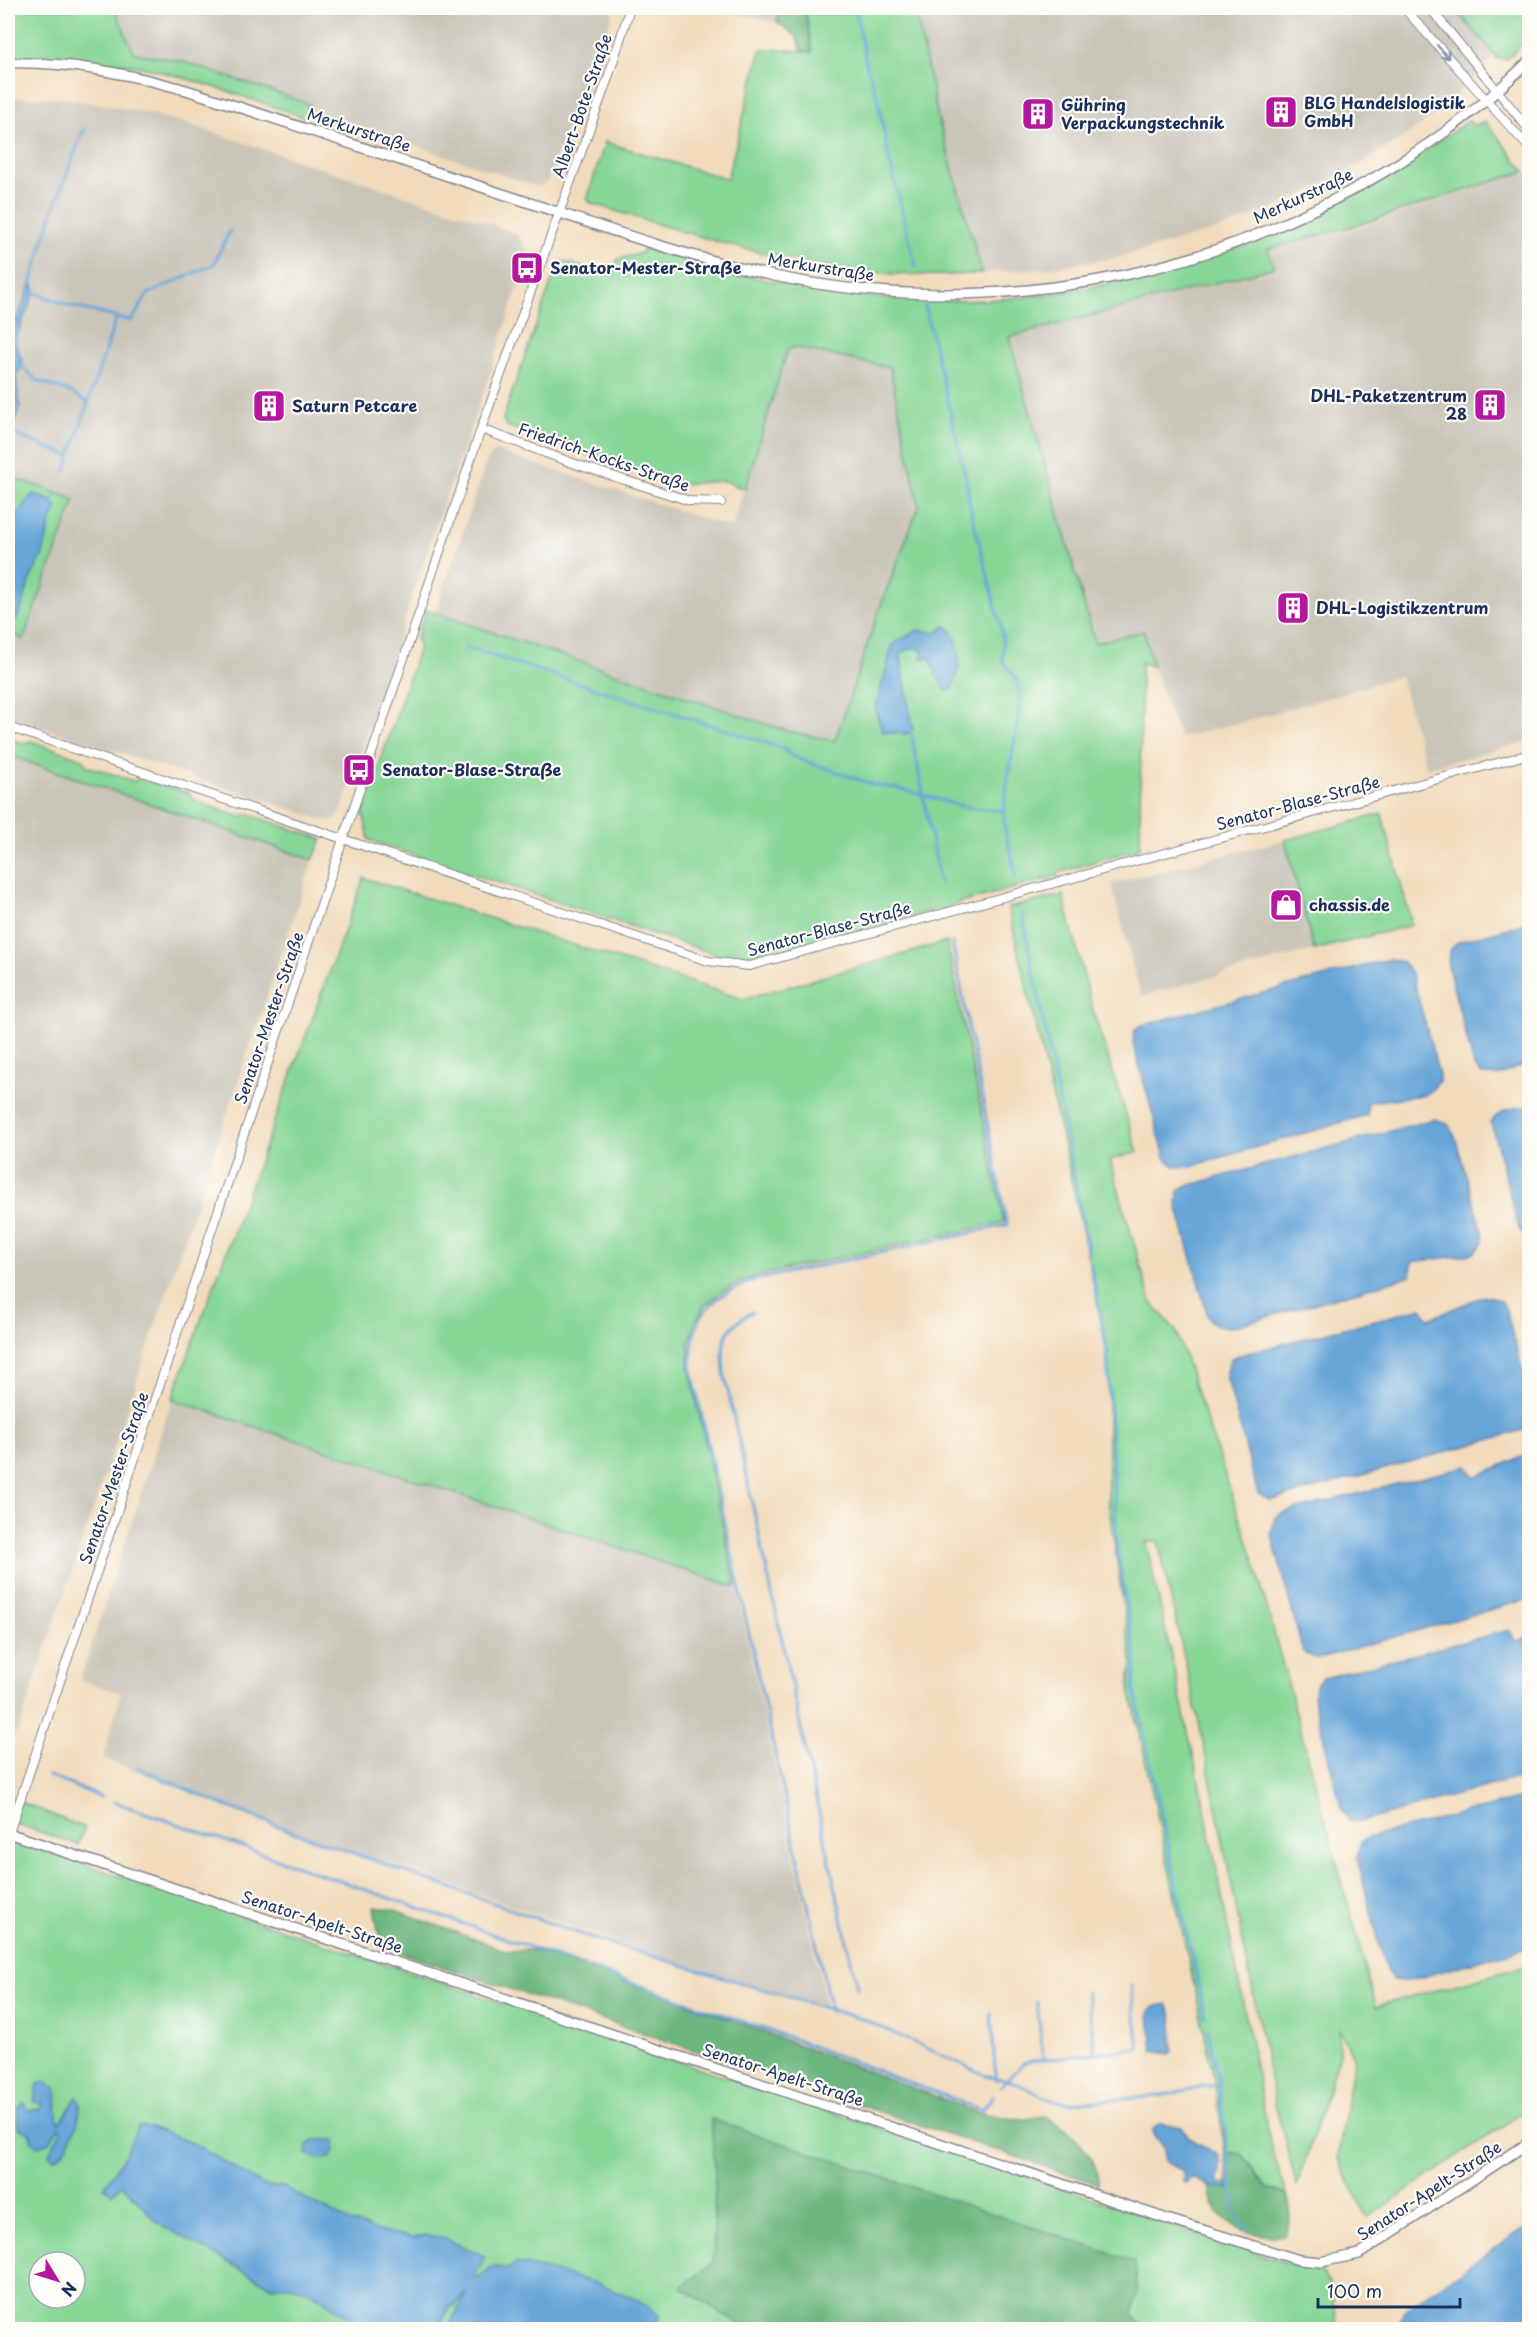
<svg xmlns="http://www.w3.org/2000/svg" width="1537" height="2337" viewBox="0 0 1537 2337" font-family="'Playpen Sans',sans-serif">
<style>
.industrial{fill:#c8c4b8}
.green{fill:#86d696;stroke:#50827a;stroke-width:1.5;fill-rule:evenodd}
.forest{fill:#6cb77f;stroke:#44736e;stroke-width:1.5}
.water{fill:#66a6d9;stroke:#406a9c;stroke-width:1.5}
.lines{fill:none;stroke-linecap:round;stroke-linejoin:round}
.stream{stroke:#66a6d9;stroke-width:3}
.minor-casing{stroke:#86858d;stroke-width:10}
.tertiary-casing{stroke:#86858d;stroke-width:12}
.minor{stroke:#fff;stroke-width:8}
.tertiary{stroke:#fff;stroke-width:9}
.oneway{stroke:#8d97ae}
.labels{text-anchor:middle;stroke-width:4.5;stroke-linejoin:round;paint-order:stroke}
.poi-label{font-size:16px;font-weight:bold;fill:#1b2f5e;stroke:#fdfcf7;text-anchor:start}
.street-label{font-size:16px;fill:#1b2f5e;stroke:#fdfcf7}
</style>
<rect width="100%" height="100%" fill="#fdfcf7"/>
<filter id="ink" filterUnits="userSpaceOnUse"><feTurbulence type="fractalNoise" baseFrequency=".0167" numOctaves="2"/><feDisplacementMap in="SourceGraphic" scale="12" xChannelSelector="R" yChannelSelector="G"/><feConvolveMatrix kernelMatrix="1 2 1 2 8 2 1 2 1" color-interpolation-filters="sRGB"/></filter>
<filter id="wash" filterUnits="userSpaceOnUse"><feTurbulence type="fractalNoise" baseFrequency=".008" numOctaves="4" result="noise"/><feDisplacementMap in="SourceGraphic" scale="24" xChannelSelector="R" yChannelSelector="G"/><feGaussianBlur stdDeviation="1.35" result="paint"/><feColorMatrix in="noise" values="0 0 0 0 0 0 0 0 0 0 0 0 0 0 0 0 0 1.4 0 .05"/><feComposite in="paint" operator="in"/></filter>
<g filter="url(#wash)">
<rect width="100%" height="100%" fill="#f2dbbc"/>
<path class="industrial" d="M114,8H614L593,74L569,123L547,182L539,187L309,110L310,103L181,61L134,53Z
M708,8H779L777,22Z
M915,8H1454L1495,56L1458,92L1457,99L1397,142L1325,184L1266,212L1216,230L1120,257L1048,268L982,273L938,118Z
M8,98H63L144,112L184,123L492,224L518,235L529,251L489,377L431,539L341,812L335,820H324L8,716V631L22,639L33,484L8,478Z
M1525,172L1529,174V741L1426,768L1400,676L1279,712L1180,738L1151,662L1144,632L1095,644L1008,337L1276,270L1270,249L1359,228Z
M794,347L890,368L919,506L879,610L835,741L787,731L435,613L487,461L495,451L732,528L787,352Z
M8,755L313,860L17,1734L8,1730Z
M1285,840L1314,950L1141,996L1111,884Z
M172,1399L736,1587L826,2006L672,1961L391,1863L361,1857L218,1804L103,1758L121,1693L80,1680Z"/>
<path class="green" d="M8,8H114L134,53L181,61L310,104L306,118C270,106 130,54 101,65L8,58Z
M805,8H915L938,118L982,273C849,286 716,243 591,203L587,199L605,142L727,179L761,49L812,51Z
M1454,8H1529V37L1507,59H1498Z
M1469,120L1473,126L1486,122L1525,171L1358,225L1268,249L1274,268L1009,337L1095,643L1144,631L1153,667L1141,662L1140,848L1058,873V876L786,951L753,957L727,958L369,840L363,813L420,645L416,639L426,610L787,731L835,741L879,610L919,506L890,368L794,347L787,351L745,489L724,481L681,484L507,426L503,420L506,409L557,267L564,261L612,276L617,260L641,253L644,248C666,253 687,261 709,267C757,280 807,288 856,295C1074,322 1295,249 1469,120Z
M8,478L33,484L75,500L23,640L8,631Z
M8,738L25,744L31,741L83,759L87,766L134,781L139,778L189,793L193,800L240,817L248,814L322,839L313,860L8,755Z
M1382,814L1412,925L1314,950L1285,840Z
M364,878L743,999L947,942L1004,1222L760,1275L737,1283L721,1292L705,1305L695,1323L689,1343V1366L736,1587L172,1399Z
M1063,895L1092,1007L1138,1152L1110,1160L1151,1302L1176,1331L1255,1563L1376,2006L1529,1965V2108L1367,2218L1338,2158L1354,2059L1339,2028V2057L1297,2186L1276,2108L1201,1732L1158,1541L1146,1542L1204,1804L1272,2152L1287,2194L1266,2188L1241,2152H1225L1214,2078L1129,1684L1132,1664L1108,1501V1352L1065,1150L1008,908Z
M8,1797L85,1828L78,1845L8,1821Z
M8,1839L1300,2267L1321,2271L1330,2284L1339,2329L8,2330ZM39,2262H75V2298H39Z"/>
<path class="forest" d="M779,8H805L812,52L802,51L796,36L777,22Z
M374,1907L392,1909L507,1951L533,1950L673,1998L977,2112L1020,2120L1045,2116C1069,2129 1099,2154 1098,2184L386,1948L378,1930Z
M711,2119L1135,2262L1137,2291L1133,2315L1144,2329H746L681,2287L713,2263L715,2172Z
M1225,2152H1241L1266,2188L1287,2194C1292,2209 1291,2221 1284,2236C1248,2237 1212,2225 1209,2186L1229,2189Z"/>
<path class="water" d="M32,282L35,292L16,337V346L23,362L16,378L20,407L10,436H8V341Z
M33,494L52,501L57,507C47,523 48,539 42,556C39,564 34,570 31,578C24,593 23,619 8,628C7,585 0,524 33,494Z
M946,626C957,633 961,653 959,666C958,674 953,680 953,689L947,691L936,675L930,657L922,659V651L915,647L900,653L913,729L907,734L883,732L875,710L893,644L918,630L936,633Z
M1529,922V1062L1498,1076L1482,1075L1474,1066L1448,967L1449,951L1458,942Z
M1390,959L1403,962L1412,975L1439,1074V1081L1431,1091L1424,1095L1368,1102L1367,1115L1192,1166C1180,1169 1172,1167 1165,1157L1133,1044L1134,1032L1139,1026Z
M1529,1106H1530L1529,1242L1519,1229L1491,1123C1499,1108 1514,1108 1529,1106Z
M1434,1119L1447,1123L1455,1136L1483,1235V1242L1475,1252L1467,1255L1412,1262L1411,1276L1235,1326C1223,1329 1216,1327 1208,1317L1177,1205L1178,1192L1183,1187Z
M1489,1296L1501,1301L1505,1307C1511,1331 1535,1401 1529,1421C1528,1426 1524,1429 1520,1431L1277,1499L1269,1500L1258,1494L1226,1375L1230,1360L1236,1356L1422,1308L1429,1319L1481,1297Z
M1529,1454V1599L1323,1657L1315,1658L1303,1652L1271,1532L1276,1518L1282,1513L1467,1466L1474,1477Z
M1509,1630L1516,1642L1529,1636V1775L1364,1821L1349,1820L1342,1810L1313,1697L1317,1683L1323,1678Z
M1529,1796V1947L1408,1981L1393,1980L1386,1970L1357,1857L1361,1843L1367,1838Z
M1167,2004C1176,2019 1171,2035 1173,2051L1170,2054L1153,2051L1149,2014L1152,2007Z
M45,2082L56,2089L57,2118L60,2123L77,2097L80,2100C82,2115 70,2154 53,2159L49,2154L61,2131L59,2127L50,2142L38,2146L32,2141L30,2133L18,2128V2109L24,2103L29,2110L40,2109L43,2103L34,2102L38,2084Z
M1160,2123L1182,2127L1188,2137L1218,2155L1221,2163L1218,2180L1221,2184H1229V2189L1209,2186L1193,2177L1186,2183L1183,2182V2171L1164,2161V2146L1153,2135V2129Z
M138,2126L151,2127L196,2145L264,2186L283,2187L350,2222L379,2231L413,2237L426,2235L443,2238L485,2256L474,2277L478,2278L493,2266L508,2269L516,2263C564,2275 620,2283 659,2315L656,2330L448,2329L468,2291L456,2305L451,2306L436,2329C423,2330 376,2333 367,2328C336,2313 309,2279 272,2287L158,2223C145,2210 136,2196 121,2185L112,2194L104,2187L125,2155Z
M315,2140H336L335,2149L330,2158L319,2159L307,2154V2145Z
M1529,2225V2329H1397L1404,2311Z"/>
<g class="lines">
<path class="stream" d="M855,8L867,67L878,99L888,155L916,267
M31,284L52,213L84,129
M31,291L67,305L131,321L148,294L214,264L230,230
M925,307L966,477C970,519 985,560 994,601C999,620 1006,641 1002,660L1017,680L1020,696C1019,736 1005,775 1004,815C1003,840 1015,853 1015,878
M19,364L38,381L70,392L87,402
M8,432L70,456
M65,472L117,316
M53,502L57,494
M465,647L780,747L794,757L874,785L897,788L965,807L1004,811
M911,731L940,883
M1022,913L1089,1252
M1091,1264L1107,1352L1117,1549L1136,1660L1134,1687L1205,2017
M752,1312C723,1329 721,1340 724,1372L857,1988
M137,1767L218,1803L291,1831L592,1938L865,2020L985,2075L1014,2082L1051,2100L1070,2103L1160,2096L1204,2086H1220
M49,1776L101,1797
M114,1802L785,2036L982,2110L993,2096
M1087,1992L1095,2053
M1037,2002L1043,2059
M831,2011L691,1366C691,1316 708,1297 754,1280L1007,1225L952,942
M991,2013L996,2080
M1208,2030L1218,2077L1235,2212L1247,2229
M1001,2086L1023,2063L1030,2061L1139,2048L1131,1986
M1254,2330V2328"/>
</g>
</g>
<g filter="url(#ink)">
<g class="lines">
<g class="minor-casing">
<path id="minor" d="M1404,8L1530,149
M1430,8L1530,131
M481,429L578,465L690,501L721,502
M8,727L708,961L749,966L1530,754
M9,1833L481,429L608,78L630,8"/>
</g>
<g class="tertiary-casing">
<path id="tertiary" d="M8,63C68,61 128,74 186,90C296,125 405,162 515,198C599,226 683,256 770,275C939,312 1120,294 1278,226C1370,186 1458,132 1530,60
M8,1833L1167,2219L1299,2260L1321,2262L1359,2254L1530,2142"/>
</g>
<use href="#minor" class="minor"/>
<use href="#tertiary" class="tertiary"/>
</g>
<defs><path id="oneway-shaft" d="M-6 0H5M1.5-3L5.5 0L1.5 3" fill="none" stroke-width="1.6" stroke-linecap="round" stroke-linejoin="round" transform="scale(1.5)"/></defs>
<use class="oneway" href="#oneway-shaft" transform="translate(1443 52) rotate(49)"/>
</g>
<defs>
<g id="building-square" transform="scale(1.725)"><rect x="-9" y="-9" width="18" height="18" rx="4" fill="#b5179e" stroke="#fdfcf7"/><path d="M-4-6H4V6H1V3H-1V6H-4ZM-2.5-4.3h1.7v1.8h-1.7ZM.8-4.3h1.7v1.8H.8ZM-2.5-1h1.7V.8h-1.7ZM.8-1h1.7V.8H.8Z" fill="#fff"/></g>
<g id="bus-square" transform="scale(1.725)"><rect x="-9" y="-9" width="18" height="18" rx="4" fill="#b5179e" stroke="#fdfcf7"/><path d="M-5-6H5V4H4V6H2V4H-2V6H-4V4H-5ZM-3.5-4V0h7V-4ZM-3.5 1.2v1.5H-2V1.2ZM2 1.2v1.5H3.5V1.2Z" fill="#fff"/></g>
<g id="shop-square" transform="scale(1.725)"><rect x="-9" y="-9" width="18" height="18" rx="4" fill="#b5179e" stroke="#fdfcf7"/><path d="M-5-2.5h2.3a2.7 3.5 0 0 1 5.4 0H5L5.5 6h-11ZM-1.5-2.5h3a1.5 2.3 0 0 0-3 0Z" fill="#fff"/></g>
</defs>
<g fill-rule="evenodd">
<use href="#building-square" x="1281" y="112"/>
<use href="#building-square" x="1038" y="114"/>
<use href="#bus-square" x="527" y="268"/>
<use href="#building-square" x="1490" y="405"/>
<use href="#building-square" x="269" y="406"/>
<use href="#building-square" x="1293" y="608"/>
<use href="#bus-square" x="359" y="770"/>
<use href="#shop-square" x="1286" y="905"/>
</g>
<g class="labels">
<g class="poi-label">
<text x="1304" y="109">BLG Handelslogistik<tspan x="1304" dy="18">GmbH</tspan></text>
<text x="1061" y="111">Gühring<tspan x="1061" dy="18">Verpackungstechnik</tspan></text>
<text x="550" y="274">Senator-Mester-Straße</text>
<text x="1467" y="402" text-anchor="end">DHL-Paketzentrum<tspan x="1467" dy="18">28</tspan></text>
<text x="292" y="412">Saturn Petcare</text>
<text x="1316" y="614">DHL-Logistikzentrum</text>
<text x="382" y="776">Senator-Blase-Straße</text>
<text x="1309" y="911">chassis.de</text>
</g>
<g class="street-label">
<text transform="translate(582 106) rotate(-71)" y="6">Albert-Bote-Straße</text>
<text transform="translate(359 130) rotate(18)" y="6">Merkurstraße</text>
<text transform="translate(1303 196) rotate(-25)" y="6">Merkurstraße</text>
<text transform="translate(821 267) rotate(9)" y="6">Merkurstraße</text>
<text transform="translate(604 457) rotate(19)" y="6">Friedrich-Kocks-Straße</text>
<text transform="translate(1298 803) rotate(-15)" y="6">Senator-Blase-Straße</text>
<text transform="translate(829 929) rotate(-15)" y="6">Senator-Blase-Straße</text>
<text transform="translate(269 1018) rotate(-71)" y="6">Senator-Mester-Straße</text>
<text transform="translate(114 1478) rotate(-71)" y="6">Senator-Mester-Straße</text>
<text transform="translate(322 1922) rotate(18)" y="6">Senator-Apelt-Straße</text>
<text transform="translate(783 2075) rotate(18)" y="6">Senator-Apelt-Straße</text>
<text transform="translate(1429 2191) rotate(-33)" y="6">Senator-Apelt-Straße</text>
</g>
</g>
<rect width="1537" height="2337" fill="none" stroke="#fdfcf7" stroke-width="30"/>
<g transform="translate(57 2280) rotate(128)"><circle r="28" fill="#fdfcf7" stroke="#a3aaba" stroke-width="1.5"/>
<path d="M0-4.5L10 22L0 15L-10 22Z" fill="#b5179e"/>
<text y="-9" font-size="16" font-weight="bold" text-anchor="middle" fill="#1b2f5e">N</text>
</g>
<path d="M1318 2298v9h142v-9" fill="none" stroke="#1b2f5e" stroke-width="3"/>
<text x="1327" y="2298" font-size="18" fill="#1b2f5e" stroke="#fdfcf7" stroke-width="4.5" paint-order="stroke">100 m</text>
</svg>
